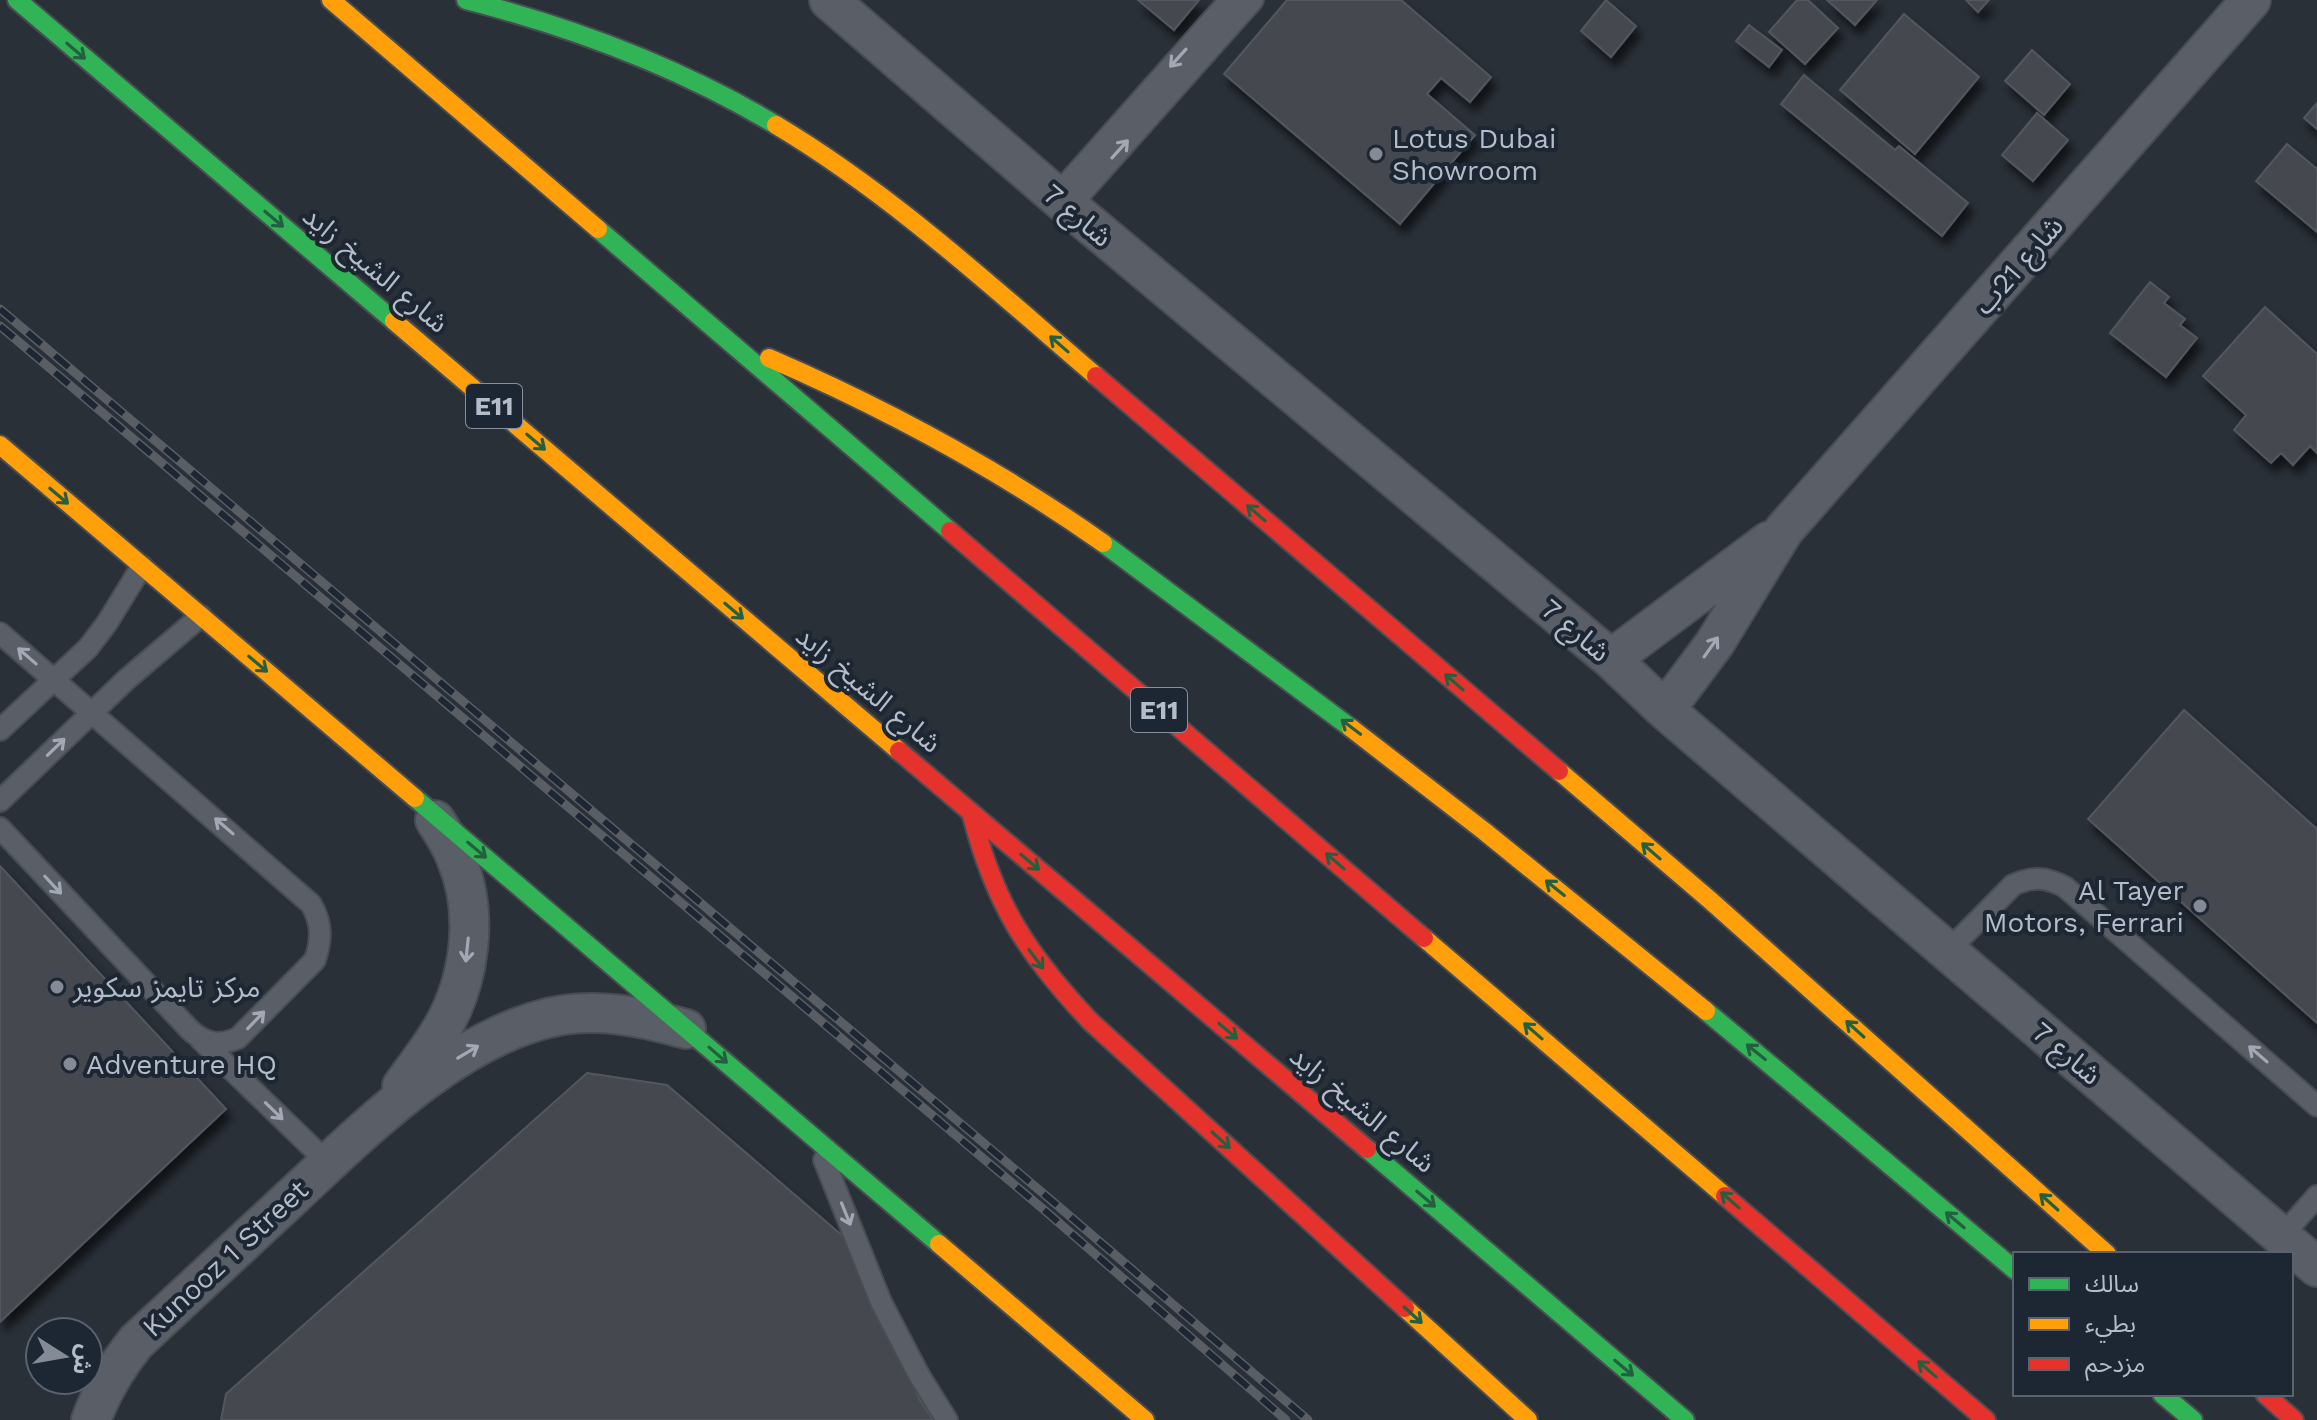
<svg xmlns="http://www.w3.org/2000/svg" width="2317" height="1420" viewBox="0 0 2317 1420" font-family="'Work Sans','Noto Sans Arabic',sans-serif">
<style>
.building{fill:#444950;stroke:#52575f;stroke-width:2;filter:url(#shadow)}
.lines{fill:none;stroke-linecap:round;stroke-linejoin:round}
.lane-casing{stroke:#484c53;stroke-width:24}
.street-casing{stroke:#484c53;stroke-width:42}
.fast-casing{stroke:#484c53;stroke-width:22}
.slow-casing{stroke:#484c53;stroke-width:22}
.jam-casing{stroke:#484c53;stroke-width:22}
.lane{stroke:#5a5e66;stroke-width:20}
.street{stroke:#5a5e66;stroke-width:38}
.fast{stroke:#30b455;stroke-width:18}
.slow{stroke:#ff9f0a;stroke-width:18}
.jam{stroke:#e5322d;stroke-width:18}
.rail-casing{stroke:#595d64;stroke-width:9}
.rail{stroke:#1d2633;stroke-width:6;stroke-dasharray:18;stroke-linecap:butt}
.oneway{stroke:#255f41}
.oneway2{stroke:#a2a9b5}
.poi-dot{fill:#848b96;stroke:#1d2633;stroke-width:3}
.labels{text-anchor:middle;stroke-width:8;stroke-linejoin:round;paint-order:stroke}
.shield{fill:#1d2633;stroke:#878f9c;stroke-width:2}
.shield-label{font-size:26px;font-weight:bold;fill:#b4bcc9}
.poi-label{font-size:28px;fill:#b4bcc9;stroke:#1d2633;text-anchor:start}
.street-label{font-size:28px;fill:#b4bcc9;stroke:#1d2633}
</style>
<defs>
<filter id="shadow"><feDropShadow dx="5" dy="9" stdDeviation="4" flood-color="#0009"/></filter>
</defs>
<rect width="100%" height="100%" fill="#2a3038"/>
<path class="building" d="M1138,0H1199L1174,30Z
M1287,0H1401L1491,77L1470,102L1441,78L1427,94L1475,135L1400,224L1224,74Z
M1606,0L1636,26L1611,57L1581,31Z
M1797,0H1808L1838,28L1805,64L1769,32Z
M1827,0H1877L1855,25Z
M1966,0H1989L1978,12Z
M1904,14L1979,77L1915,154L1840,90Z
M1749,25L1782,50L1769,67L1736,41Z
M2032,50L2070,84L2044,115L2005,81Z
M1804,75L1895,150L1899,146L1968,203L1942,236L1781,104Z
M2317,103V129L2304,118Z
M2037,113L2068,140L2033,181L2002,155Z
M2287,144L2317,169V232L2256,181Z
M2150,282L2169,297L2164,303L2185,319L2180,325L2197,338L2166,377L2110,333Z
M2265,307L2317,354V453L2310,446L2293,465L2281,453L2271,463L2234,430L2246,415L2203,376Z
M2184,710L2317,829V1023L2088,819Z
M0,866L226,1109L0,1322Z
M587,1073L667,1085L844,1237L920,1400L933,1420H221L226,1394Z"/>
<g class="lines">
<g class="lane-casing">
<path id="lane" d="M1056,196L1230,0
M1069,207L1253,0
M0,633L311,904C322,923 322,939 315,960L238,1038C220,1046 205,1044 190,1030L0,828
M0,730L88,648L107,623L142,566
M0,801L127,679L201,616
M1947,952L2013,885C2033,876 2046,877 2065,887L2317,1106
M201,1040L328,1163
M824,1160L881,1302L919,1375L947,1420
M2281,1237L2317,1196"/>
</g>
<g class="street-casing">
<path id="street" d="M829,0L1056,196L1611,659L1665,710L2317,1267
M1611,659L1769,541
M1665,710L1715,643L1784,530L2251,0
M402,1086C414,1069 427,1053 438,1035C470,985 480,914 456,858C451,844 443,832 435,820
M91,1420C102,1390 116,1367 136,1342C188,1293 240,1245 292,1197C363,1131 452,1041 548,1018C595,1007 641,1016 686,1029"/>
</g>
<g class="fast-casing">
<path id="fast" d="M17,0L394,321
M466,0C575,28 679,67 776,125
M598,229L950,531
M1103,543L1351,728
M415,798L939,1244
M1706,1011L2015,1270
M1367,1149L1685,1420
M2162,1394L2193,1420"/>
</g>
<g class="slow-casing">
<path id="slow" d="M331,0L598,229
M776,125C893,195 993,288 1096,376
M394,321L899,751
M769,358C887,409 998,469 1103,543
M0,445L415,798
M1351,728L1484,831L1706,1011
M1559,771L1711,901L2107,1254
M1424,938L1725,1196
M939,1244L1145,1420
M1405,1308L1528,1420"/>
</g>
<g class="jam-casing">
<path id="jam" d="M1096,376L1559,771
M950,531L1424,938
M899,751L1367,1149
M971,812C994,903 1026,953 1090,1021L1405,1308
M1725,1196L1986,1420
M2265,1394L2294,1420"/>
</g>
<use href="#lane" class="lane"/>
<use href="#street" class="street"/>
<use href="#fast" class="fast"/>
<use href="#slow" class="slow"/>
<use href="#jam" class="jam"/>
<g class="rail-casing">
<path id="rail" d="M0,309L1058,1206L1308,1420
M0,326L1050,1215L1286,1420"/>
</g>
<use href="#rail" class="rail"/>
</g>
<defs><path id="oneway-shaft" d="M-6 0H5M1.5-3L5.5 0L1.5 3" fill="none" stroke-width="1.6" stroke-linecap="round" stroke-linejoin="round" transform="scale(2)"/></defs>
<g class="oneway">
<use href="#oneway-shaft" transform="translate(76 51) rotate(40)"/>
<use href="#oneway-shaft" transform="translate(274 219) rotate(40)"/>
<use href="#oneway-shaft" transform="translate(1059 344) rotate(-139)"/>
<use href="#oneway-shaft" transform="translate(536 442) rotate(40)"/>
<use href="#oneway-shaft" transform="translate(59 496) rotate(40)"/>
<use href="#oneway-shaft" transform="translate(1256 513) rotate(-139)"/>
<use href="#oneway-shaft" transform="translate(734 611) rotate(40)"/>
<use href="#oneway-shaft" transform="translate(258 664) rotate(40)"/>
<use href="#oneway-shaft" transform="translate(1454 682) rotate(-139)"/>
<use href="#oneway-shaft" transform="translate(1351 727) rotate(-143)"/>
<use href="#oneway-shaft" transform="translate(477 850) rotate(40)"/>
<use href="#oneway-shaft" transform="translate(1651 851) rotate(-139)"/>
<use href="#oneway-shaft" transform="translate(1335 861) rotate(-139)"/>
<use href="#oneway-shaft" transform="translate(1030 862) rotate(40)"/>
<use href="#oneway-shaft" transform="translate(1555 888) rotate(-141)"/>
<use href="#oneway-shaft" transform="translate(1036 959) rotate(53)"/>
<use href="#oneway-shaft" transform="translate(1855 1029) rotate(-138)"/>
<use href="#oneway-shaft" transform="translate(1228 1031) rotate(40)"/>
<use href="#oneway-shaft" transform="translate(1533 1031) rotate(-139)"/>
<use href="#oneway-shaft" transform="translate(1756 1052) rotate(-141)"/>
<use href="#oneway-shaft" transform="translate(718 1055) rotate(41)"/>
<use href="#oneway-shaft" transform="translate(1221 1140) rotate(42)"/>
<use href="#oneway-shaft" transform="translate(1426 1199) rotate(40)"/>
<use href="#oneway-shaft" transform="translate(1730 1200) rotate(-139)"/>
<use href="#oneway-shaft" transform="translate(2049 1202) rotate(-138)"/>
<use href="#oneway-shaft" transform="translate(1955 1220) rotate(-140)"/>
<use href="#oneway-shaft" transform="translate(1413 1315) rotate(42)"/>
<use href="#oneway-shaft" transform="translate(1624 1368) rotate(40)"/>
<use href="#oneway-shaft" transform="translate(1927 1369) rotate(-139)"/>
</g>
<g class="oneway2">
<use href="#oneway-shaft" transform="translate(1178 58) rotate(132)"/>
<use href="#oneway-shaft" transform="translate(1120 149) rotate(-48)"/>
<use href="#oneway-shaft" transform="translate(1711 647) rotate(-55)"/>
<use href="#oneway-shaft" transform="translate(27 656) rotate(-139)"/>
<use href="#oneway-shaft" transform="translate(56 747) rotate(-44)"/>
<use href="#oneway-shaft" transform="translate(224 826) rotate(-139)"/>
<use href="#oneway-shaft" transform="translate(53 885) rotate(47)"/>
<use href="#oneway-shaft" transform="translate(467 950) rotate(96)"/>
<use href="#oneway-shaft" transform="translate(256 1020) rotate(-46)"/>
<use href="#oneway-shaft" transform="translate(468 1052) rotate(-31)"/>
<use href="#oneway-shaft" transform="translate(2258 1054) rotate(-139)"/>
<use href="#oneway-shaft" transform="translate(274 1111) rotate(44)"/>
<use href="#oneway-shaft" transform="translate(846 1214) rotate(68)"/>
</g>
<g class="poi-dot">
<circle cx="1376" cy="154" r="8"/>
<circle cx="2200" cy="906" r="8"/>
<circle cx="57" cy="987" r="8"/>
<circle cx="70" cy="1064" r="8"/>
</g>
<g class="labels">
<g class="shield">
<rect x="466" y="384" width="56" height="44" rx="6"/>
<rect x="1131" y="688" width="56" height="44" rx="6"/>
</g>
<g class="shield-label">
<text x="494" y="415">E11</text>
<text x="1159" y="719">E11</text>
</g>
<g class="poi-label">
<text x="1392" y="148">Lotus Dubai<tspan x="1392" dy="32">Showroom</tspan></text>
<text x="2184" y="900" text-anchor="end">Al Tayer<tspan x="2184" dy="32">Motors, Ferrari</tspan></text>
<text x="73" y="997">مركز تايمز سكوير</text>
<text x="86" y="1074">Adventure HQ</text>
</g>
<g class="street-label">
<text transform="translate(1078 215) rotate(40)" y="10">شارع 7</text>
<text transform="translate(2018 265) rotate(-49)" y="10">شارع 21ب</text>
<text transform="translate(376 269) rotate(40)" y="10">شارع الشيخ زايد</text>
<text transform="translate(1576 630) rotate(40)" y="10">شارع 7</text>
<text transform="translate(869 689) rotate(40)" y="10">شارع الشيخ زايد</text>
<text transform="translate(2067 1053) rotate(40)" y="10">شارع 7</text>
<text transform="translate(1363 1109) rotate(40)" y="10">شارع الشيخ زايد</text>
<text transform="translate(225 1258) rotate(-43)" y="10">Kunooz 1 Street</text>
</g>
</g>
<rect x="2013" y="1252" width="280" height="144" fill="#1d2633" stroke="#59626f" stroke-width="2"/>
<rect x="2029" y="1278" width="40" height="12" fill="#30b455" stroke="#59626f" stroke-width="2"/>
<text x="2085" y="1292" font-size="24" fill="#b4bcc9">سالك</text>
<rect x="2029" y="1318" width="40" height="12" fill="#ff9f0a" stroke="#59626f" stroke-width="2"/>
<text x="2085" y="1332" font-size="24" fill="#b4bcc9">بطيء</text>
<rect x="2029" y="1358" width="40" height="12" fill="#e5322d" stroke="#59626f" stroke-width="2"/>
<text x="2085" y="1372" font-size="24" fill="#b4bcc9">مزدحم</text>
<g transform="translate(64 1356) rotate(101)"><circle r="38" fill="#1d2633" stroke="#59626f" stroke-width="2"/>
<path d="M0-6L14 30L0 20L-14 30Z" fill="#848b96"/>
<text y="-12" font-size="22" font-weight="bold" text-anchor="middle" fill="#b4bcc9">ش</text>
</g>
</svg>
